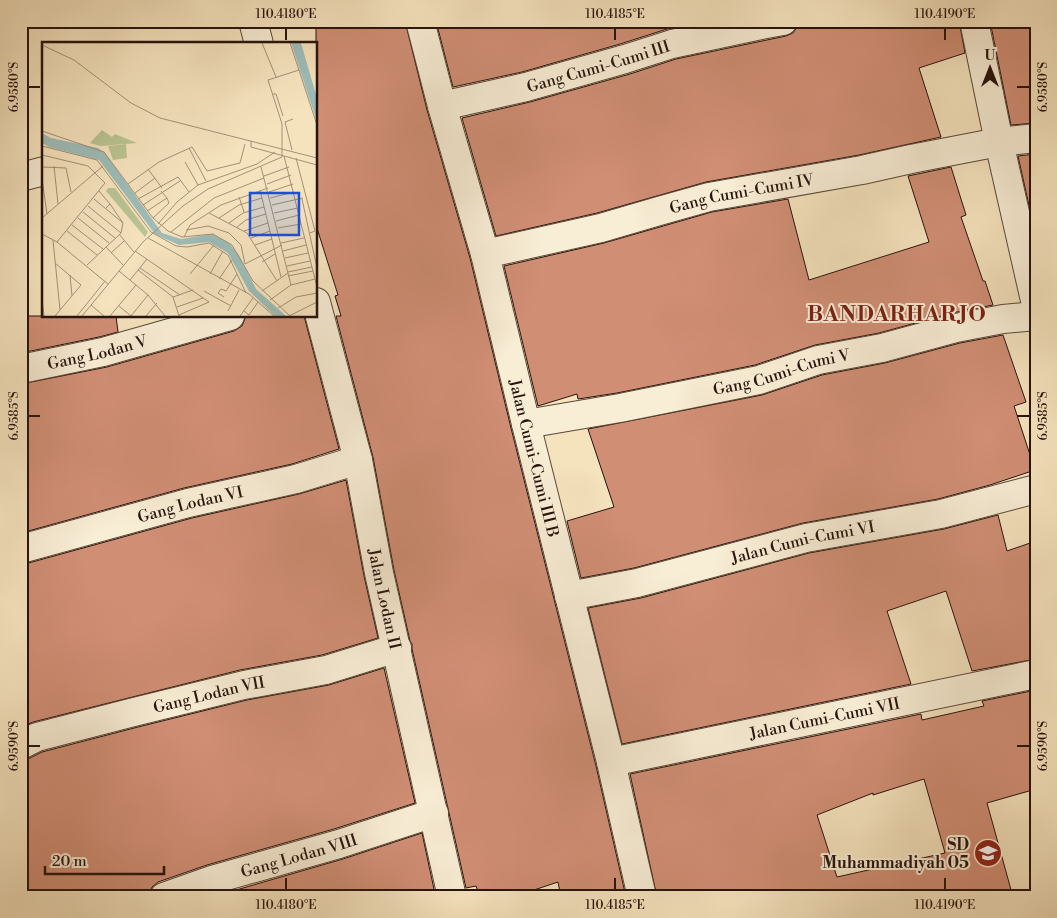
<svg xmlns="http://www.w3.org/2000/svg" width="1057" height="918" viewBox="0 0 1057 918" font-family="'Libre Bodoni',serif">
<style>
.building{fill:#d08e75;stroke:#27130c;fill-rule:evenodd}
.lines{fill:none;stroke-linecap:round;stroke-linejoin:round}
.minor-casing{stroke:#5a4738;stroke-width:30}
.minor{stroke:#f8edd5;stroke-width:28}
.ticks{fill:none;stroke:#27130c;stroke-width:2}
.labels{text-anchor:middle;stroke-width:4;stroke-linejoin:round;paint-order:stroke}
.street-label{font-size:16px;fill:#27130c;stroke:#f8edd5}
.poi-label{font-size:16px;font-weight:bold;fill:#27130c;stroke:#f8edd5;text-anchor:end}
.district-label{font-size:21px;font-weight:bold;letter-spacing:1px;fill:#7a1f14;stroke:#f8edd5}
.inset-road{fill:none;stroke:#a39077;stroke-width:1}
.view{fill:#1d4ed8;fill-opacity:0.15;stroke:#1d4ed8;stroke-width:2.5}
.inset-edge{fill:none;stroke:#27130c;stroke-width:2.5}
.neatline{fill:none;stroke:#27130c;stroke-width:2}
.ticks-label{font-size:12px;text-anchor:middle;fill:#27130c}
</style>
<rect width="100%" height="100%" fill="#f5e3be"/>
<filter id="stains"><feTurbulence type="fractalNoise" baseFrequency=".004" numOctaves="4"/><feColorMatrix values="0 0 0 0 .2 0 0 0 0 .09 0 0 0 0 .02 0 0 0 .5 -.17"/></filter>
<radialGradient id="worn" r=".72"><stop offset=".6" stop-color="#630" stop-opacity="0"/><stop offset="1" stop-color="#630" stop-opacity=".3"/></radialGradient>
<path class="building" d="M316,21H405L427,110L470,258L511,428L596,766L626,897H561L558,882L513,897H480L476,886L466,888L412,649V644L410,641L394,570L373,457L336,316H341L335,296L338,295L316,225Z
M436,21H704L667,29L620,44L522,72L453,87Z
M798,21H959L965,53L919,68L941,137L859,155L706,182L597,213L496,236L462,118L530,102L630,74L676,59L786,36L793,33L797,27Z
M990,21H1036V123L1011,125Z
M1036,154V218L1032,219L1018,156Z
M951,167L966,215L961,217L983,281H985L993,305L952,313L879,333L815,345L755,365L617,393L578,399L577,394L538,406L504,266L604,243L712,212L788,199L809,280L929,242L908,176Z
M21,316H116L118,332L99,337L21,353Z
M246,316H304L339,449L292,464L184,488L21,533V384L107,367L234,331L242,326Z
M1003,335L1026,402L1014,406L1035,470L990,485L938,499L803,523L634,568L581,578L567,521L614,507L588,429L762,395L822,375L885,363L960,343Z
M346,480L364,576L378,638L322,655L240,670L33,722L21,727V564H25L192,518L299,494Z
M998,515L1007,551L1036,541V659L972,671L946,591L887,611L911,684L622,744L588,608L641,598L809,553L944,529Z
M384,668L415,803L334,829L207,865L158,882L152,887L149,894V897H21V760L28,759L42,752L138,727L247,700L329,685Z
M1036,690V789L987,803L1013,897H657L630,774L921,714L922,720L984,706L982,701ZM924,779L945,853L837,877L817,815L873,793V795Z
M422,833L435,894L420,897H212L343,859Z"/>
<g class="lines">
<g class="minor-casing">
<g id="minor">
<path d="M253,21L259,44"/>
<path id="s1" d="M420,21L442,106L485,254L526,424L611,762L642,897"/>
<path d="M974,21L999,142L1036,305"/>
<path id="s2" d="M442,106L526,87L625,59L672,44L761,25L783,21"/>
<path d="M21,177L44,171"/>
<path id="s3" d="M485,254L601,228L659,211L709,197L862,170L911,159L999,142L1036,138"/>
<path id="s4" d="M316,302L358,460L379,573L452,897"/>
<path id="s5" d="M21,369L103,352L230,316"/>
<path id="s6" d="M526,424L620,408L759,380L818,360L882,348L956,328L1003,319L1036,316"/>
<path id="s7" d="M21,549L188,503L296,479L358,460"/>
<path id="s8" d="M569,596L637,583L806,538L941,514L1036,489"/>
<path id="s9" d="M21,745L37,737L134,712L244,685L326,670L397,648"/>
<path id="s10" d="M611,762L1036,674"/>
<path id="s11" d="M164,897L212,880L339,844L434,813"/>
</g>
</g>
<use href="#minor" class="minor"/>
</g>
<path class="ticks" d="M286,28V40M615,28V40M945,28V40M28,87H40M1017,87H1030M28,416H40M1017,416H1030M28,746H40M1017,746H1030M286,878V890M615,878V890M945,878V890"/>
<defs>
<g id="school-disc" transform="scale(1.4375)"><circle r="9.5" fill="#8f2418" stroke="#f8edd5"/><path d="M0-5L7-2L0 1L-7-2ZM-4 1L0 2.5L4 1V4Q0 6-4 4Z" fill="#fff"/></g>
</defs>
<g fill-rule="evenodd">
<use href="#school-disc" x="988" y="853"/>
</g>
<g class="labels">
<g class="street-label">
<text dy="6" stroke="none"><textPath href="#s2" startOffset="161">Gang Cumi-Cumi III</textPath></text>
<text dy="6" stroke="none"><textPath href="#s3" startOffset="264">Gang Cumi-Cumi IV</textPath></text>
<text dy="6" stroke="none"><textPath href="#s5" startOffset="78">Gang Lodan V</textPath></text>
<text dy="6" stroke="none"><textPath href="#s6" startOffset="261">Gang Cumi-Cumi V</textPath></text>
<text dy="6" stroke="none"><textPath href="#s1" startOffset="452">Jalan Cumi-Cumi III B</textPath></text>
<text dy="6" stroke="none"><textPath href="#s7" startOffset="175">Gang Lodan VI</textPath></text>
<text dy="6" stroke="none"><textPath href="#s8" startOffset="240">Jalan Cumi-Cumi VI</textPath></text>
<text dy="6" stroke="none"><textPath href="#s4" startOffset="305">Jalan Lodan II</textPath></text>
<text dy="6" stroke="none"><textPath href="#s9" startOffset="195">Gang Lodan VII</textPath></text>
<text dy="6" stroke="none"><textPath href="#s10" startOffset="218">Jalan Cumi-Cumi VII</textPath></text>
<text dy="6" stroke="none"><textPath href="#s11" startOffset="141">Gang Lodan VIII</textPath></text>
</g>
<g class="poi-label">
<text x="969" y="850">SD<tspan x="969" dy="18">Muhammadiyah 05</tspan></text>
</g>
<g class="district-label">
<text x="897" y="321">BANDARHARJO</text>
</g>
</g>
<g transform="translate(42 42)">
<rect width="275" height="275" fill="#f5e3be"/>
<path d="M60,88L70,95L73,92L95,101L58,104L48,101ZM66,146H73L106,190L103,195L64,149Z" fill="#bac493"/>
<path d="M84,102L85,116L71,118L66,104Z" fill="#bac493"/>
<path d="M249,1H259L275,56V80ZM0,91L9,96L56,106L63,111L120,191L139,197L170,192L187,201L197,213L214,247L244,274H233L207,249L186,211L167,200L137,203L113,192L57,118L7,105L0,101Z" fill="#9dbdb8"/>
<path class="inset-road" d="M220,1L234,35M248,1L275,83M0,3L32,18L89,61L118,76L275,116M231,52H234L241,74M0,89L62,110L111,176L126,189L140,195L171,192L190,203L211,239L248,274M209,99V105L275,123M0,104L55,118L109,190L134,204L145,205L167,201L186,213L204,251M147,106L164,139M250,108L243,80L251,77M0,113L46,124L63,141L15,200M242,114L275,245M254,116L273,189L268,191M143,120L156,143M12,124L16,162M0,125L24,126L29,150M219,125L249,243M106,127L120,146M222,134L247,125M0,137L5,172M86,142L117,120L150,105L165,129L198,121L203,102M225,142L249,133M218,148L239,235M57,149L68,162M227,150L251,142M93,151L113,136M197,155L202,170M228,156L252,150M52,157L81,181L79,191M96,157L136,135L147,150M260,157L275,226M101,163L138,139M230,163L261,156M46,164L79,191M63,167L68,162L81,181M105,169L125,156L119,149M41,170L73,196M167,171L205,191L235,239M232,171L256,166M0,176L61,124M36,176L67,201M111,176L127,161L125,156M177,176L197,163L220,156M234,179L257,173M187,181L201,171L222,165M116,182L135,160L156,143L215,122L233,110M30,183L61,207M195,185L204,178L224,172M236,186L259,182M144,188L166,184L187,191L199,203L203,222M25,189L55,213M202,189L226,181M129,190L172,156L222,136M0,192L15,200L66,242M77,192L92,210M142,195L148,183L179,163L226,146M106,196L207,252L232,274M209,196L228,189M11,198L18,268M239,201L262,196M213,203L230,197M64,205L81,223M93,209L167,260L137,273M241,209L264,203M69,211L82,199M243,216L266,211M220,220L233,212M13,221L39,243L13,274M203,222L240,203M45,223L79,191M245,224L268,219M98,226L138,253M96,228L131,255M77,229L106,253L123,274M246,230L270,225M148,232L172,203M168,232L181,209M28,233L30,254M246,234L271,229M177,237L190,218M88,238L105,217M162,249L189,264M220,249L246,231M131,255L151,248M131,255L137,274M182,255L176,251L179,247L184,249L195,232M0,258L2,274M228,258L249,243L273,237M49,263L62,274M77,264L89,274M135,265L161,256M236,266L254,255L275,251M186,269L197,248M202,269L207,273L216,260M35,274L63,239M40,274L101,200L141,164L166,147L240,115V82L226,38L257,28M68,274L94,243M89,274L106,253M104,274L115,261M198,274L211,256M247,274L275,260"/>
<path class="view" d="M208,151H257V193H208Z"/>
<rect width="275" height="275" class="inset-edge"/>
</g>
<rect width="1057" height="918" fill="none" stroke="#f5e3be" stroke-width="55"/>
<g transform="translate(990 68)" stroke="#f8edd5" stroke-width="4" paint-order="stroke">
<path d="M0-4L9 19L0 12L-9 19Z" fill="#27130c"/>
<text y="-8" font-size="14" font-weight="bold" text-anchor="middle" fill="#27130c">U</text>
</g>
<path d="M45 866v8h119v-8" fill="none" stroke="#27130c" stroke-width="2.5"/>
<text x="52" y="866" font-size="15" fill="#27130c" stroke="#f8edd5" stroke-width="4" paint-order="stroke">20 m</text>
<rect x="28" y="28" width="1002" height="862" class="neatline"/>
<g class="ticks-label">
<text x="286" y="18">110.4180°E</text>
<text x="615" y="18">110.4185°E</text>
<text x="945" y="18">110.4190°E</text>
<text transform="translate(14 87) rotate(-90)" y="4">6.9580°S</text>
<text transform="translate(1043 87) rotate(-90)" y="4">6.9580°S</text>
<text transform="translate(14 416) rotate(-90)" y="4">6.9585°S</text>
<text transform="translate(1043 416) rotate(-90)" y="4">6.9585°S</text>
<text transform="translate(14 746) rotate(-90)" y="4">6.9590°S</text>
<text transform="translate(1043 746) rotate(-90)" y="4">6.9590°S</text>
<text x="286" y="909">110.4180°E</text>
<text x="615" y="909">110.4185°E</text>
<text x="945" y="909">110.4190°E</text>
</g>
<rect width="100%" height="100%" filter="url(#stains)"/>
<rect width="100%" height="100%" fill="url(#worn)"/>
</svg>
